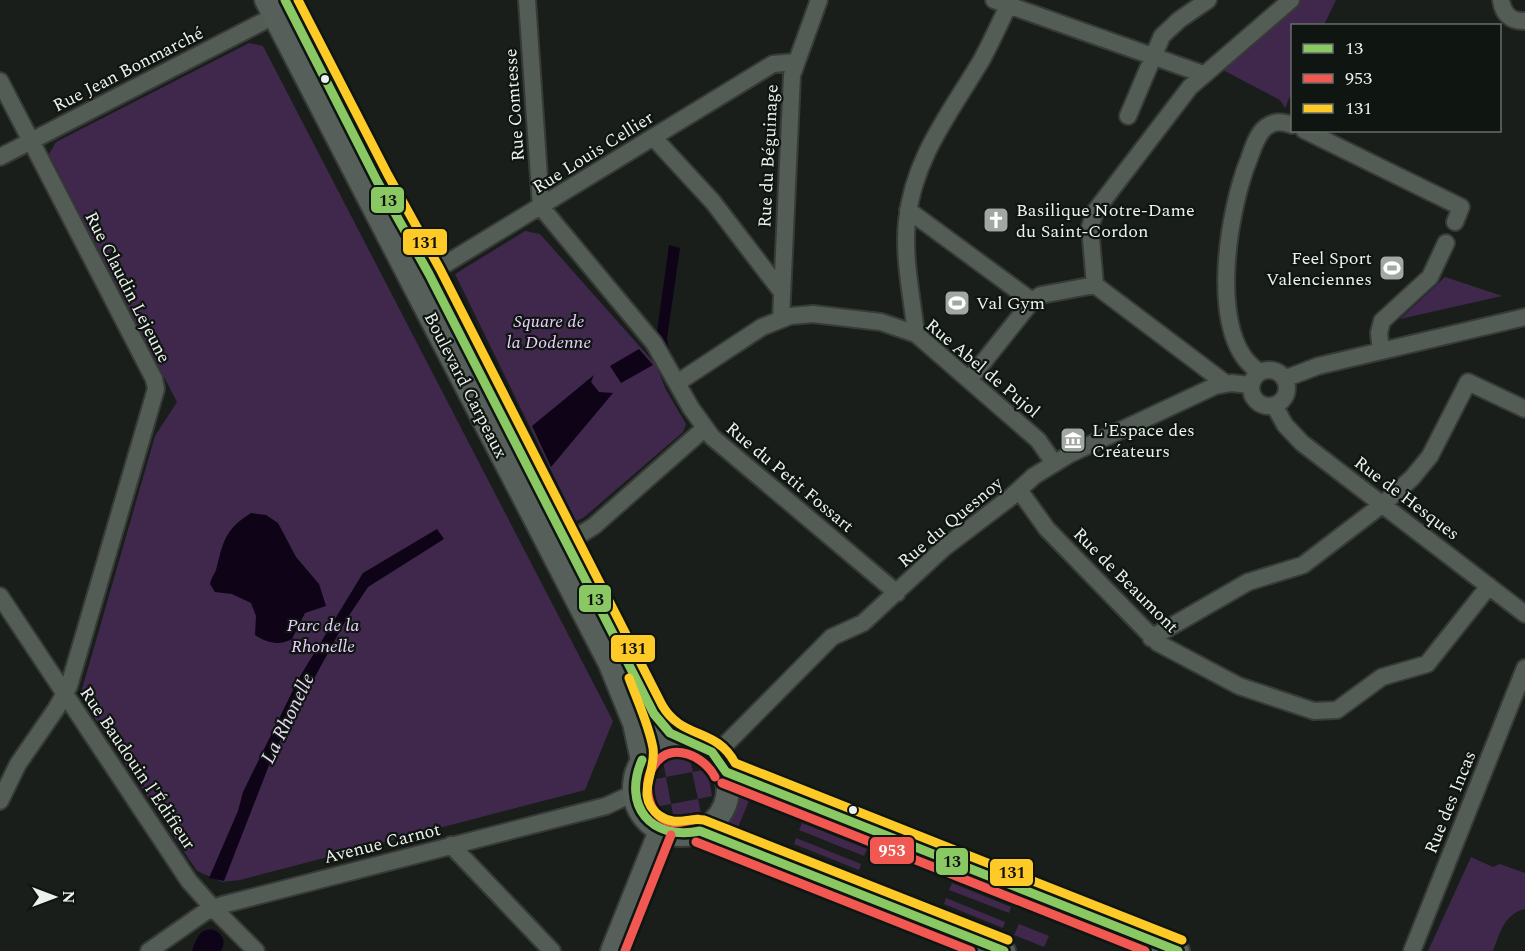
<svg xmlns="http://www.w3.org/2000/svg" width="1525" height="951" viewBox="0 0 1525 951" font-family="Spectral,serif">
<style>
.green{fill:#3f284c;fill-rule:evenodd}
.water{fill:#0e0317}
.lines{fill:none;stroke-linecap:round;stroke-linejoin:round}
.river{stroke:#0e0317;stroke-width:27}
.minor-casing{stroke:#373b38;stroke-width:20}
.secondary-casing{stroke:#373b38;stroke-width:26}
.minor{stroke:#545c56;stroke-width:16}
.secondary{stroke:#565f59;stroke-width:22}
.bus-1-casing{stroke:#0f1511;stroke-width:14}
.bus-2-casing{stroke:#0f1511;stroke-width:14}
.bus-3-casing{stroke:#0f1511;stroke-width:14}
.bus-1{stroke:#8ac864;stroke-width:9}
.bus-2{stroke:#f25852;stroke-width:9}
.bus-3{stroke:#feca28;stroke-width:9}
.bus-dot{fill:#ecf1ed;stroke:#0f1511;stroke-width:2}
.labels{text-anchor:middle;stroke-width:4.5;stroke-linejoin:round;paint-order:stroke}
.street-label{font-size:18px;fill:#ecf1ed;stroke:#0f1511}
.poi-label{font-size:18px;fill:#ecf1ed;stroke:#0f1511;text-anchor:start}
.park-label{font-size:18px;font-style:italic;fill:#edd0ff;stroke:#0f1511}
.water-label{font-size:20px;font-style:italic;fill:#e9d6f6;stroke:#0f1511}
.line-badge{stroke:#0f1511;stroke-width:2}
.badge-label{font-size:16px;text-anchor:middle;font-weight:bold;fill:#fff}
.pale-badge-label{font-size:16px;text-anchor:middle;font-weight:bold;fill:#111}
</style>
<rect width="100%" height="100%" fill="#191e1b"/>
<path class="green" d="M1300,0H1336L1324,25L1292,26V92L1285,108L1280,100L1219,68Z
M249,43L263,46L613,721L585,790L240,880L222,882L197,871L80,696L155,436L177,402L49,154L56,142Z
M525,231L540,234L656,365L666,390L686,424L683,432L583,518L576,521L455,274Z
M1445,277L1502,296L1400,319Z
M689,756L693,772L707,769L712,796L698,799L701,814L674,819L671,804L656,807L651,780L666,777L663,761ZM692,772L698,799L671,804L666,777Z
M753,791L734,837L727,823C730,808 735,792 753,791Z
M802,823L867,849L864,856L799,830Z
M796,838L861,864L859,870L794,844Z
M1471,857L1493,867L1500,864L1525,873V909C1504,914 1500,933 1493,951H1428Z
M952,883L1011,907L1009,913L949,890Z
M946,898L1005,922L1003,928L944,904Z
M1019,924L1049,936L1044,947L1014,935Z"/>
<path class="water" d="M669,245L680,248L667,338L669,350L657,332Z
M639,349L653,365L621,383L610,366Z
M594,375L591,382L599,392L613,393L551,467L532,426Z
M251,513L266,515L278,523L296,557L319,584L326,606L305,613L292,639C279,646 267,643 255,635L256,616L251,603L232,594L215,592L210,584C211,577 216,573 217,566C224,539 226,529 251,513Z
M437,529L444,539L368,587L346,620L275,750L224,881L209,878L238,811L243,792L299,678L363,573Z"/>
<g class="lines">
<path class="river" d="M206,951L210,943"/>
<g class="minor-casing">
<path id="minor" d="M527,0L541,207L654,343L691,408L712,437L897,593
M994,0L1203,74
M1501,0C1503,14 1511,22 1525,21
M0,81L154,379L156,389L69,686L56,709L18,764L0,801
M1128,116L1162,36L1179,20L1208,0
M1304,130L1461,207L1455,222
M654,138L713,202L781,291
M0,157L274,16L279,8
M908,210L1032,301
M421,279L773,64L795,62
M1095,285L1090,227L1096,210L1190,87L1291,0
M1095,285L1225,383
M781,319L792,75L819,0
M916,334C912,297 903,258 907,221C913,159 950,113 981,61C992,41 1001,20 1011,0
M1381,351L1379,333L1382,321L1430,277L1446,243
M1251 388a18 18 0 1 1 36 0a18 18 0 1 1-36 0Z
M1260,372C1205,340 1229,207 1249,159C1253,148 1257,134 1266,127C1275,120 1283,122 1292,125
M1284,379L1318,366L1525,317
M969,380L1032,301L1041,295L1095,285
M677,383L762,327L790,316L813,314L881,322L916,334L1038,440L1054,463
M1274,405L1285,425L1302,443L1525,614
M1019,490L1047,529L1158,643L1239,686L1314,711L1337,710L1382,677L1427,664L1489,586
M567,543L594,526L705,428
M0,596L189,881L213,908L256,951
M1151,638L1248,582L1303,565L1383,504L1412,478L1430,456L1468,382L1525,409
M715,755L832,637L863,623L945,547L1011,497L1034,476L1070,454L1215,386L1231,383L1251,385
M451,845L552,951
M149,951L205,912L222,905L606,806L634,793
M1412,951L1525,668"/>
</g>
<g class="secondary-casing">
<path id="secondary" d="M266,0L610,664L634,723L642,760
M285,0L313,55
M377,181L429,274L649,705L663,727L682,740
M634 788a47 47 0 1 1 94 0a47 47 0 1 1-94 0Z
M726,772L1178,951
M700,831L1004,951
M612,951L660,831"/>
</g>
<use href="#minor" class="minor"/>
<use href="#secondary" class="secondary"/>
<g class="bus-1-casing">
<path id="bus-1" d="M285,0L377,181L429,274L654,714L670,733L712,752L726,772
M642,760C622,806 651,841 700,831
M726,772L1178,951
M700,831L1004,951"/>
</g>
<g class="bus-2-casing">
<path id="bus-2" d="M722,783L1145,951
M698,819C691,820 682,823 675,823C648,821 640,783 655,764C672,740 705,757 715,777
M696,842L971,951
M625,951L671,835"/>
</g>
<g class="bus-3-casing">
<path id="bus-3" d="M298,0L388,175L440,269L662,705C682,740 716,727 735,763L1182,940
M629,678C637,700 649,725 653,748C657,772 633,797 660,816C676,827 689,817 704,820L1008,940"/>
</g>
<use href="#bus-1" class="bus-1"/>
<use href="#bus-2" class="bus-2"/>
<use href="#bus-3" class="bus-3"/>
</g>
<defs>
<g id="church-square" transform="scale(1.35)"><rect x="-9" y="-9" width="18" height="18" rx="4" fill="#a2a7a4" stroke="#0f1511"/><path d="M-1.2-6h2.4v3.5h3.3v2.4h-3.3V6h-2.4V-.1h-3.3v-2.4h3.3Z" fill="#fff"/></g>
<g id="stadium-square" transform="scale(1.35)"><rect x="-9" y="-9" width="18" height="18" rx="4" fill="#a2a7a4" stroke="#0f1511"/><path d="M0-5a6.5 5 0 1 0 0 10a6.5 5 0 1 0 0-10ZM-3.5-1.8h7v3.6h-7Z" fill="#fff"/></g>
<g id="museum-square" transform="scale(1.35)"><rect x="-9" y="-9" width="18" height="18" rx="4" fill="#a2a7a4" stroke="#0f1511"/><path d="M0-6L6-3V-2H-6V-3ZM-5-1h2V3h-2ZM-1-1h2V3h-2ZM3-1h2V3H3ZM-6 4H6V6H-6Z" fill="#fff"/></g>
</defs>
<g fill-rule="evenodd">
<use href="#church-square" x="996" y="220"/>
<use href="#stadium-square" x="1392" y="268"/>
<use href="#stadium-square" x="957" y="303"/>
<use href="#museum-square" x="1073" y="440"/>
</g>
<g class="bus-dot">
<circle cx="325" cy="79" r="5"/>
<circle cx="853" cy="810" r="5"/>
</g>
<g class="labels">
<g class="street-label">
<text transform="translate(128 69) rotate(-27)" y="6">Rue Jean Bonmarché</text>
<text transform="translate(514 105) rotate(-94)" y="6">Rue Comtesse</text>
<text transform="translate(593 152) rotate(-32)" y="6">Rue Louis Cellier</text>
<text transform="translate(768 156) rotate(-87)" y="6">Rue du Béguinage</text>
<text transform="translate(128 287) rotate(63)" y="6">Rue Claudin Lejeune</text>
<text transform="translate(983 368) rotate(40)" y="6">Rue Abel de Pujol</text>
<text transform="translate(466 385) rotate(63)" y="6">Boulevard Carpeaux</text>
<text transform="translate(790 477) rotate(40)" y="6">Rue du Petit Fossart</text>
<text transform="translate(1407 498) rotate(37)" y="6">Rue de Hesques</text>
<text transform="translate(950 522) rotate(-40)" y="6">Rue du Quesnoy</text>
<text transform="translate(1126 580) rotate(45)" y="6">Rue de Beaumont</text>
<text transform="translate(138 768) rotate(56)" y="6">Rue Baudouin l'Édifieur</text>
<text transform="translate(1450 802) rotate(-68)" y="6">Rue des Incas</text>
<text transform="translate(382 843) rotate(-14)" y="6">Avenue Carnot</text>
</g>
<g class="poi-label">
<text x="1016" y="216">Basilique Notre-Dame<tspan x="1016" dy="21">du Saint-Cordon</tspan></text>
<text x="1372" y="264" text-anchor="end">Feel Sport<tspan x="1372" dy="21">Valenciennes</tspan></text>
<text x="976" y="309">Val Gym</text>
<text x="1092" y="436">L'Espace des<tspan x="1092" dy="21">Créateurs</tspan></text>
</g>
<g class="park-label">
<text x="549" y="327">Square de<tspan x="549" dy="21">la Dodenne</tspan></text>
<text x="323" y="631">Parc de la<tspan x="323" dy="21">Rhonelle</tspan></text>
</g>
<g class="water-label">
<text transform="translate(287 718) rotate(-64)" y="7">La Rhonelle</text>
</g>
</g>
<g class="line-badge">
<rect x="370" y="186" width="35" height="28" rx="6" fill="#8ac864"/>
<rect x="402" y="228" width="46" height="28" rx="6" fill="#feca28"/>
<rect x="578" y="584" width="34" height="29" rx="6" fill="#8ac864"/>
<rect x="610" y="634" width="46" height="29" rx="6" fill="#feca28"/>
<rect x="869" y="836" width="46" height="29" rx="6" fill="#f25852"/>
<rect x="935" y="847" width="34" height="29" rx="6" fill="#8ac864"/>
<rect x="989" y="858" width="45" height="29" rx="6" fill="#feca28"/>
</g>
<g class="badge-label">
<text x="892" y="856">953</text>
</g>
<g class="pale-badge-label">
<text x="388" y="206">13</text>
<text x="425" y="248">131</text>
<text x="595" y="605">13</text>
<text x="633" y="654">131</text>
<text x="952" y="867">13</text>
<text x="1012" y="878">131</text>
</g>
<rect x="1291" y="24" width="210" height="108" fill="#0f1511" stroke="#676d69" stroke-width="1.5"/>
<rect x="1303" y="44" width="30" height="9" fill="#8ac864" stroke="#676d69" stroke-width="1.5"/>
<text x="1345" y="54" font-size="18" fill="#ecf1ed">13</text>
<rect x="1303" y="74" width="30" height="9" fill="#f25852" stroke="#676d69" stroke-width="1.5"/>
<text x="1345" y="84" font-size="18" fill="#ecf1ed">953</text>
<rect x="1303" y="104" width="30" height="9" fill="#feca28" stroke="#676d69" stroke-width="1.5"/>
<text x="1345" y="114" font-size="18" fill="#ecf1ed">131</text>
<g transform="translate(54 897) rotate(90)" stroke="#0f1511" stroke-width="4.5" paint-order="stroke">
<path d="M0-4.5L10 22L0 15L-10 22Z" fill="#ecf1ed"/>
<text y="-9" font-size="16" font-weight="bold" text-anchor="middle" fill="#ecf1ed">N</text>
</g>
</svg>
